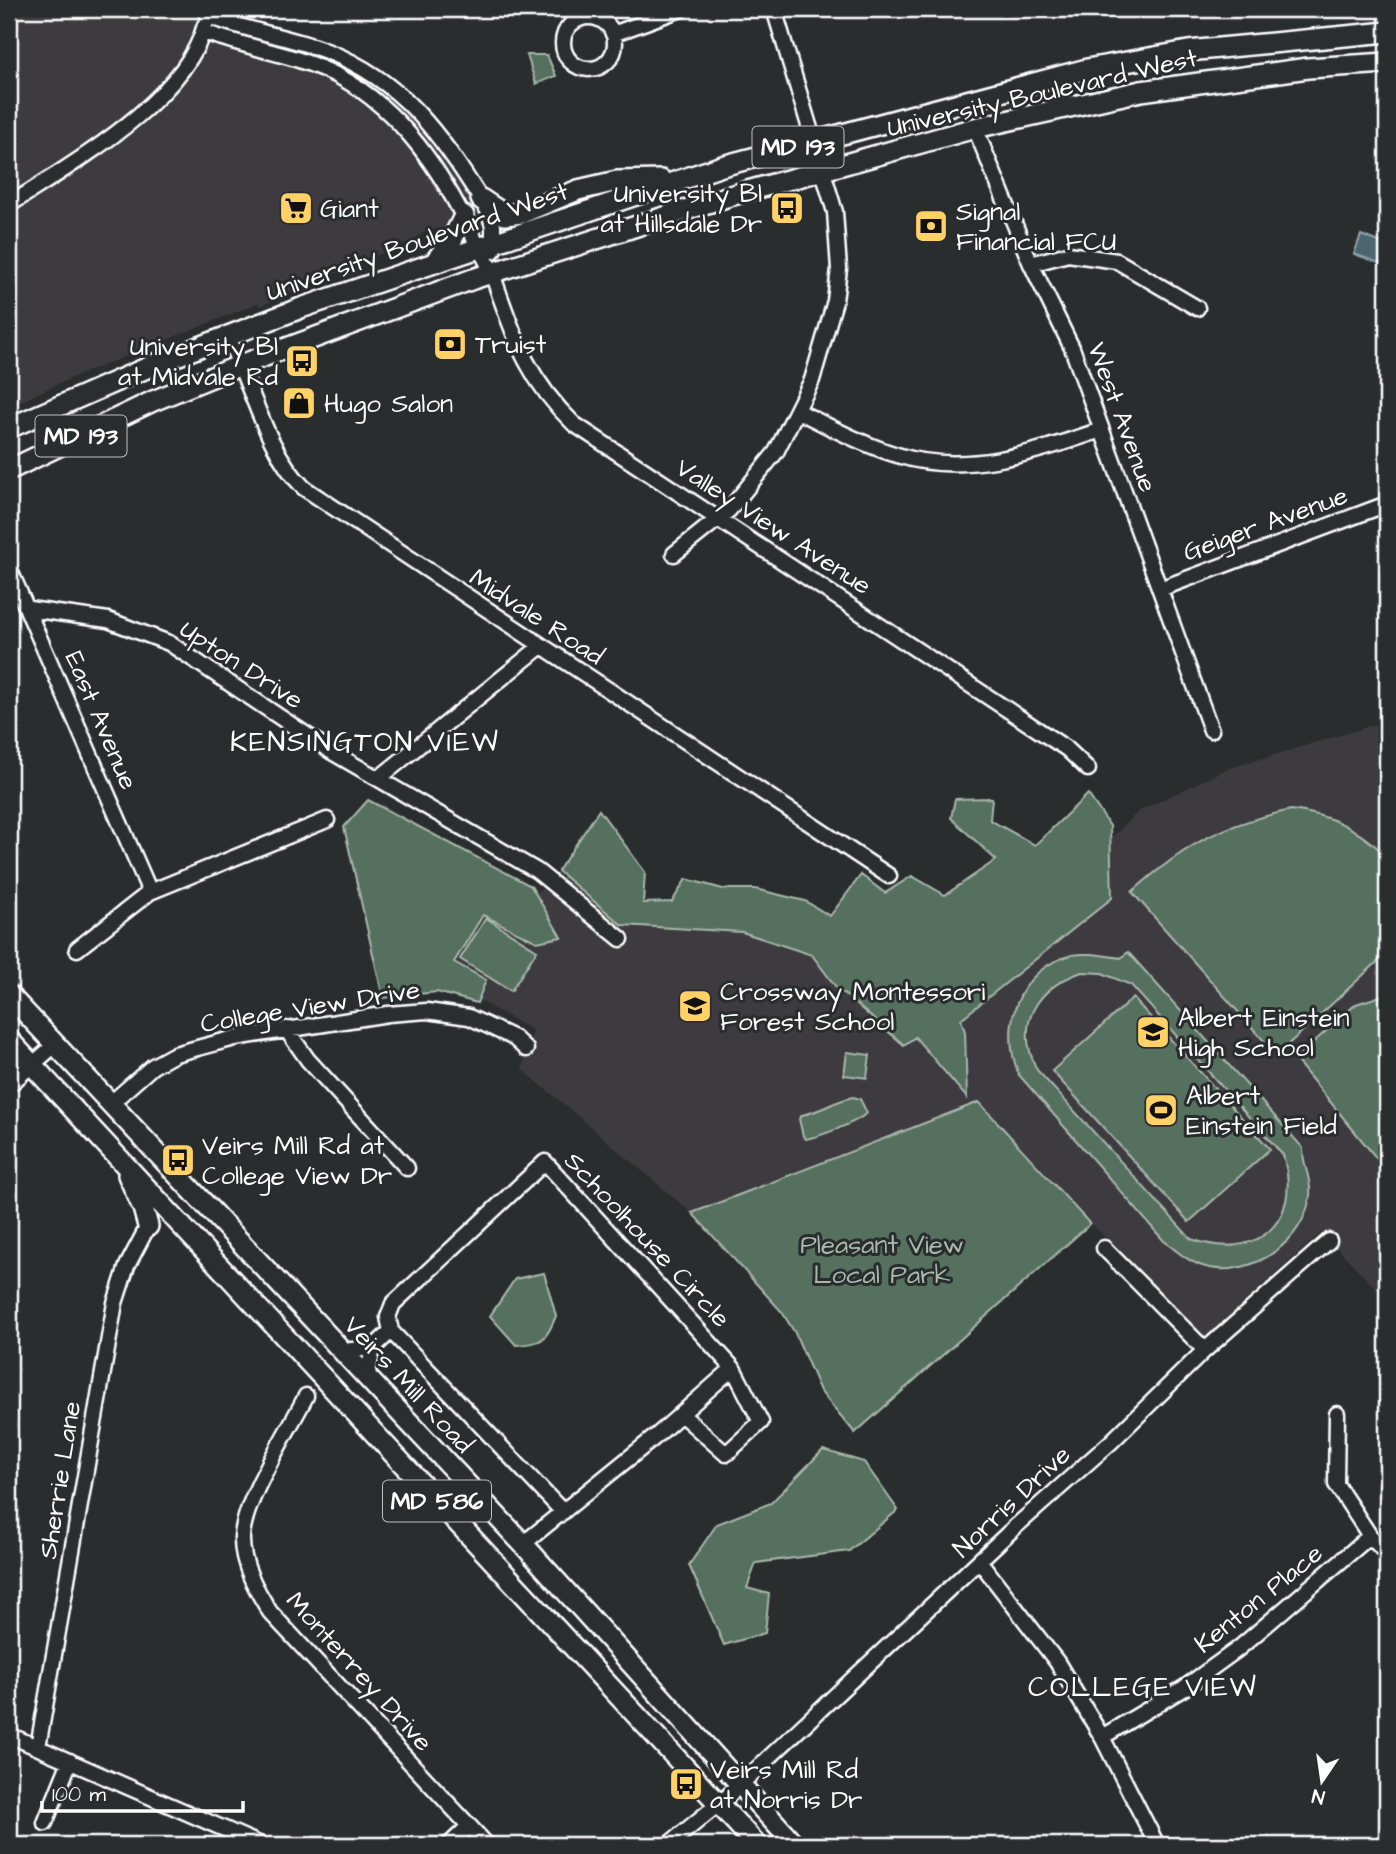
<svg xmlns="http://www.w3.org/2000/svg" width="1396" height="1854" viewBox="0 0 1396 1854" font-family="'Architects Daughter',sans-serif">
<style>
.built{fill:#3d3b41}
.green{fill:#55705e;stroke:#aab8ae;stroke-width:2;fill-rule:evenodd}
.water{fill:#4c6571;stroke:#94a3aa;stroke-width:2}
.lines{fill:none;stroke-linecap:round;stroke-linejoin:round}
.minor-casing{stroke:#fff;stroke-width:19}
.major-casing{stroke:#fff;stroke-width:24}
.minor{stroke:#2a2d2e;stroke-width:14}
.major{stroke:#2a2d2e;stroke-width:19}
.labels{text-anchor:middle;stroke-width:6;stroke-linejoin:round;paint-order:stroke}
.shield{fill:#2a2d2e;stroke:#bfc0c0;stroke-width:2}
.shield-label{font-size:24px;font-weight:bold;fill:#fff}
.street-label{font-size:26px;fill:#fff;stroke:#2a2d2e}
.poi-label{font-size:26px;fill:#fff;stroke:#2a2d2e;text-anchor:start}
.park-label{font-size:26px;fill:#aab8ae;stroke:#2a2d2e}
.neighbourhood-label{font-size:28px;letter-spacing:2px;fill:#fff;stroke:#2a2d2e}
</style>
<rect width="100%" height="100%" fill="#2a2d2e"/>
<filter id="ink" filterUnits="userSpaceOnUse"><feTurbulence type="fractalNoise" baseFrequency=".0143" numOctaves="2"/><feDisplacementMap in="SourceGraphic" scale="14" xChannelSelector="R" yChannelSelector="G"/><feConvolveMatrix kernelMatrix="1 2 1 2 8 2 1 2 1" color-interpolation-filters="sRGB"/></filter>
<g filter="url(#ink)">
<path class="built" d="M9,9H208V16L340,57L423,115L493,226L463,236L447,228L427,230L413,240L260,306L258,303L57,384L9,407Z
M1381,723L1387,725V1300L1322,1232L1201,1341L979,1102L692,1213L522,1069L533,1031L458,988L353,822L382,804L534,893L569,874L628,922L745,926L846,957L920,1022L1139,811L1227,769Z"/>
<path class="green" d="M527,55H547L556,76L536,84Z
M1088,794L1110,826L1112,898L961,1019L965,1032L967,1098L915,1037L904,1045L836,987L812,955L742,932L622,925L558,871L599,810L645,872L643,903L672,902L686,879L723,889H755L805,901L830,916L861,875L885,893L912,876L945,895L996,860L951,818L955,799L992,798L990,820L1035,845Z
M368,800L531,886L561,937L537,942L483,915L454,962L486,980L477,1003L437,992L383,998L344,827Z
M1291,810C1333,815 1356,828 1387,856V953L1282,1050H1272L1132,892C1186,844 1220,825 1291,810Z
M486,918L537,950L511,991L460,959Z
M1128,952L1303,1148C1302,1165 1312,1178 1310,1196C1304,1241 1255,1276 1210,1268C1192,1265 1178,1252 1164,1241L1019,1075C999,1027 1017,969 1072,955C1089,952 1104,956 1121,958ZM1082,972L1102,973L1131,985L1283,1155C1303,1223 1256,1262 1191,1239L1037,1070C1014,1023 1036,988 1082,972Z
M1387,994V1171L1295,1059L1356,1004Z
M1133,998L1270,1149L1189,1222L1052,1071Z
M847,1052L870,1055L867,1078L844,1075Z
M853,1097L860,1099L867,1113C856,1123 821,1136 806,1139L803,1136L799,1119L802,1115C822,1111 834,1101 853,1097Z
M979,1102L1090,1224L855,1433L820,1391L795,1333L782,1312L692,1213Z
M544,1273L556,1316C545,1341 544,1343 516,1345L490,1316L515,1279Z
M823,1450L864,1462L898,1510L849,1551L756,1563L747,1588L769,1594L765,1633L724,1645L689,1565L717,1524L771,1503Z"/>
<path class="water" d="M1361,235L1387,245V266L1354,254Z"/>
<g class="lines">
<g class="minor-casing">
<path id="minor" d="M208,16C251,32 299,38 341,57C413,90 448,147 489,212L493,226V251
M563 43a26 26 0 1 1 52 0a26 26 0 1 1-52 0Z
M204,32C248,48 298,55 340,77C402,111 442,172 472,234C478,248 488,261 493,276C514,336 526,378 574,424L1067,749L1088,769
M613,34L681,9
M975,128L1031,264L1072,348L1211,730
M9,205C71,164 185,101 205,25
M1031,264L1068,254L1117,261L1197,308
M227,336C252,385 265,449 304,488L889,876
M798,411C830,427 862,444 897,455C966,477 1036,452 1101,430
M674,554L729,510L776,452L812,380L835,301L839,269L835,212L774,9
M9,568L150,892
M1160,589L1387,504
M29,609L108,620L169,643L332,752L537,871L621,939
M378,779L540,647
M77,949L150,892L327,820
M286,1029L308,1060L407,1168
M9,1085L56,1044
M110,1104L153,1066L175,1054L235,1038L388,1014L427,1011L469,1017L514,1038L526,1049
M1104,1248L1205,1350
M391,1331L563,1512
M342,1351L373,1348
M367,1377L373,1348L391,1331L388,1317L393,1304L545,1162L733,1368L655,1437L523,1544
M306,1396C288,1432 244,1499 242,1537C241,1564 257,1591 270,1612L487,1845
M681,1414L726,1454L761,1422L733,1368
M1337,1414L1336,1484L1370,1536L1387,1554
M981,1563L1057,1662L1102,1737L1157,1845
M9,1735L261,1845
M1102,1737L1184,1688L1238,1649L1370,1536
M38,1747L115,1303L127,1266L148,1226
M45,1823L70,1761
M449,1845L468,1827
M668,1845L727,1797L1015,1527L1111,1442L1205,1350L1329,1241"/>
</g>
<g class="major-casing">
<path id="major" d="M481,199L505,215L522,213L578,190L617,181L661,180
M437,259L452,240L464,216
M9,428L158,363L301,308L722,166L1087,69L1188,51L1387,32
M9,470L153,401L241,365L473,279L726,197L975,128L1141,91L1308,68L1387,63
M9,995L523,1544L795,1845
M9,1040L757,1845
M128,1175L143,1208L148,1226"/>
</g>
<use href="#minor" class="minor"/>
<use href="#major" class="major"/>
</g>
</g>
<defs>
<g id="supermarket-square" transform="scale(1.75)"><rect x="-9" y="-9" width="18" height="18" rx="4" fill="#ffd166" stroke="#2a2d2e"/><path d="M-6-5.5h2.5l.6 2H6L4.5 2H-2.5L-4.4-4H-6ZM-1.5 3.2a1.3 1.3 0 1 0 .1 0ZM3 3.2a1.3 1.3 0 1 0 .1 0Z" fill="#111"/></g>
<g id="bus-square" transform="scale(1.75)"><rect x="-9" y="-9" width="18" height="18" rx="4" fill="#ffd166" stroke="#2a2d2e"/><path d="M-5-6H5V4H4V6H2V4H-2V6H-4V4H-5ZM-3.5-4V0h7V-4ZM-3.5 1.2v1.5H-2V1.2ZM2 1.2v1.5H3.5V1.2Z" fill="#111"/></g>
<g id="bank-square" transform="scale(1.75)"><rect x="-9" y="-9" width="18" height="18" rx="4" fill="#ffd166" stroke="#2a2d2e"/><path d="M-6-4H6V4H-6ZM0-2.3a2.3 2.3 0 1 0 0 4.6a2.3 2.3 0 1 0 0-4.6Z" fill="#111"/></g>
<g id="shop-square" transform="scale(1.75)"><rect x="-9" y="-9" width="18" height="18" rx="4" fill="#ffd166" stroke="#2a2d2e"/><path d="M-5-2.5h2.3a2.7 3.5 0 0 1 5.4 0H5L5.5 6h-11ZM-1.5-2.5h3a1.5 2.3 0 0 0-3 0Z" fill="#111"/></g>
<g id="school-square" transform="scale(1.75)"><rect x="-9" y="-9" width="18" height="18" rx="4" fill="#ffd166" stroke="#2a2d2e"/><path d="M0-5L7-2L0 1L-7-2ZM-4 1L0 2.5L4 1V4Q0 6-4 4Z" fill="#111"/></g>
<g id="stadium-square" transform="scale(1.75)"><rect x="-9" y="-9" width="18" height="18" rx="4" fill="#ffd166" stroke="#2a2d2e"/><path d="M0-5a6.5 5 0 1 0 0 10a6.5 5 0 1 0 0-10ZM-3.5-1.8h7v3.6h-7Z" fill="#111"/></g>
</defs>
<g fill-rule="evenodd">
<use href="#supermarket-square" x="296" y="208"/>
<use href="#bus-square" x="787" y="208"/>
<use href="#bank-square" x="931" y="226"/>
<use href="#bank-square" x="450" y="344"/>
<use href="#bus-square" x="302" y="361"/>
<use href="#shop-square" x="299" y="403"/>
<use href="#school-square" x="695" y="1006"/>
<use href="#school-square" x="1153" y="1032"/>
<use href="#stadium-square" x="1161" y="1110"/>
<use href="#bus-square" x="178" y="1160"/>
<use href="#bus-square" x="686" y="1784"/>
</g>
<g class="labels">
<g class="shield">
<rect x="752.5" y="126.5" width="91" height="41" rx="5"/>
<rect x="35.5" y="415.5" width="91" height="41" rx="5"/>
<rect x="383" y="1480.5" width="108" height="41" rx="5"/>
</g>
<g class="shield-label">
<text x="798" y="155">MD 193</text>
<text x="81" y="444">MD 193</text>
<text x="437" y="1509">MD 586</text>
</g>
<g class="street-label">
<text transform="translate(1042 92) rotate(-13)" y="9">University Boulevard West</text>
<text transform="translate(417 241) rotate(-19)" y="9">University Boulevard West</text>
<text transform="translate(1123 417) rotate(70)" y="9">West Avenue</text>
<text transform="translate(1265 523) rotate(-20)" y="9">Geiger Avenue</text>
<text transform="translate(774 526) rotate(33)" y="9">Valley View Avenue</text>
<text transform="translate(537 616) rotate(33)" y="9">Midvale Road</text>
<text transform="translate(242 664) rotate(33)" y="9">Upton Drive</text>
<text transform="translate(102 720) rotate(67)" y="9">East Avenue</text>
<text transform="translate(310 1006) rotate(-9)" y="9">College View Drive</text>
<text transform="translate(648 1239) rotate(47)" y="9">Schoolhouse Circle</text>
<text transform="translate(409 1384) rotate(47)" y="9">Veirs Mill Road</text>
<text transform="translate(59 1480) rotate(-81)" y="9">Sherrie Lane</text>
<text transform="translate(1011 1501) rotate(-43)" y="9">Norris Drive</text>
<text transform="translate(1258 1598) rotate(-39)" y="9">Kenton Place</text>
<text transform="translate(360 1671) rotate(48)" y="9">Monterrey Drive</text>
</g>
<g class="poi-label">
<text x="762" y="202" text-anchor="end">University Bl<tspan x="762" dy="30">at Hillsdale Dr</tspan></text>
<text x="320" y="217">Giant</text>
<text x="956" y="220">Signal<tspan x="956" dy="30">Financial FCU</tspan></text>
<text x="475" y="353">Truist</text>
<text x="278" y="355" text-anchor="end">University Bl<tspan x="278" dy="30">at Midvale Rd</tspan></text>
<text x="324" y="412">Hugo Salon</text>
<text x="720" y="1000">Crossway Montessori<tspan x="720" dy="30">Forest School</tspan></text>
<text x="1178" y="1026">Albert Einstein<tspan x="1178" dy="30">High School</tspan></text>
<text x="1186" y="1104">Albert<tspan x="1186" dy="30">Einstein Field</tspan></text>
<text x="202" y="1154">Veirs Mill Rd at<tspan x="202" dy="30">College View Dr</tspan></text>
<text x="710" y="1778">Veirs Mill Rd<tspan x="710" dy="30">at Norris Dr</tspan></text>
</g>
<g class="park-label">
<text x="882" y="1253">Pleasant View<tspan x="882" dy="30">Local Park</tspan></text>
</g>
<g class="neighbourhood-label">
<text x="365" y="751">KENSINGTON VIEW</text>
<text x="1143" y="1696">COLLEGE VIEW</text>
</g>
</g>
<rect width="1396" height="1854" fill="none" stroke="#2a2d2e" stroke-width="35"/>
<rect x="18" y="18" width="1361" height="1819" fill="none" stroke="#fff" stroke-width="2.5" filter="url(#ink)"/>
<g transform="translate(1322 1781) rotate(193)" stroke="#2a2d2e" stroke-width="5" paint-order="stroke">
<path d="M0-5L12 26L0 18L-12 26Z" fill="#ffffff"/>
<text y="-10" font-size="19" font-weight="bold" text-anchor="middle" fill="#ffffff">N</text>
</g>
<path d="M42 1801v10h201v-10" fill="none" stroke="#ffffff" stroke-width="3.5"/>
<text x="52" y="1801" font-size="21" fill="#ffffff" stroke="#2a2d2e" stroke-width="5" paint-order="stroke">100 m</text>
</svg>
